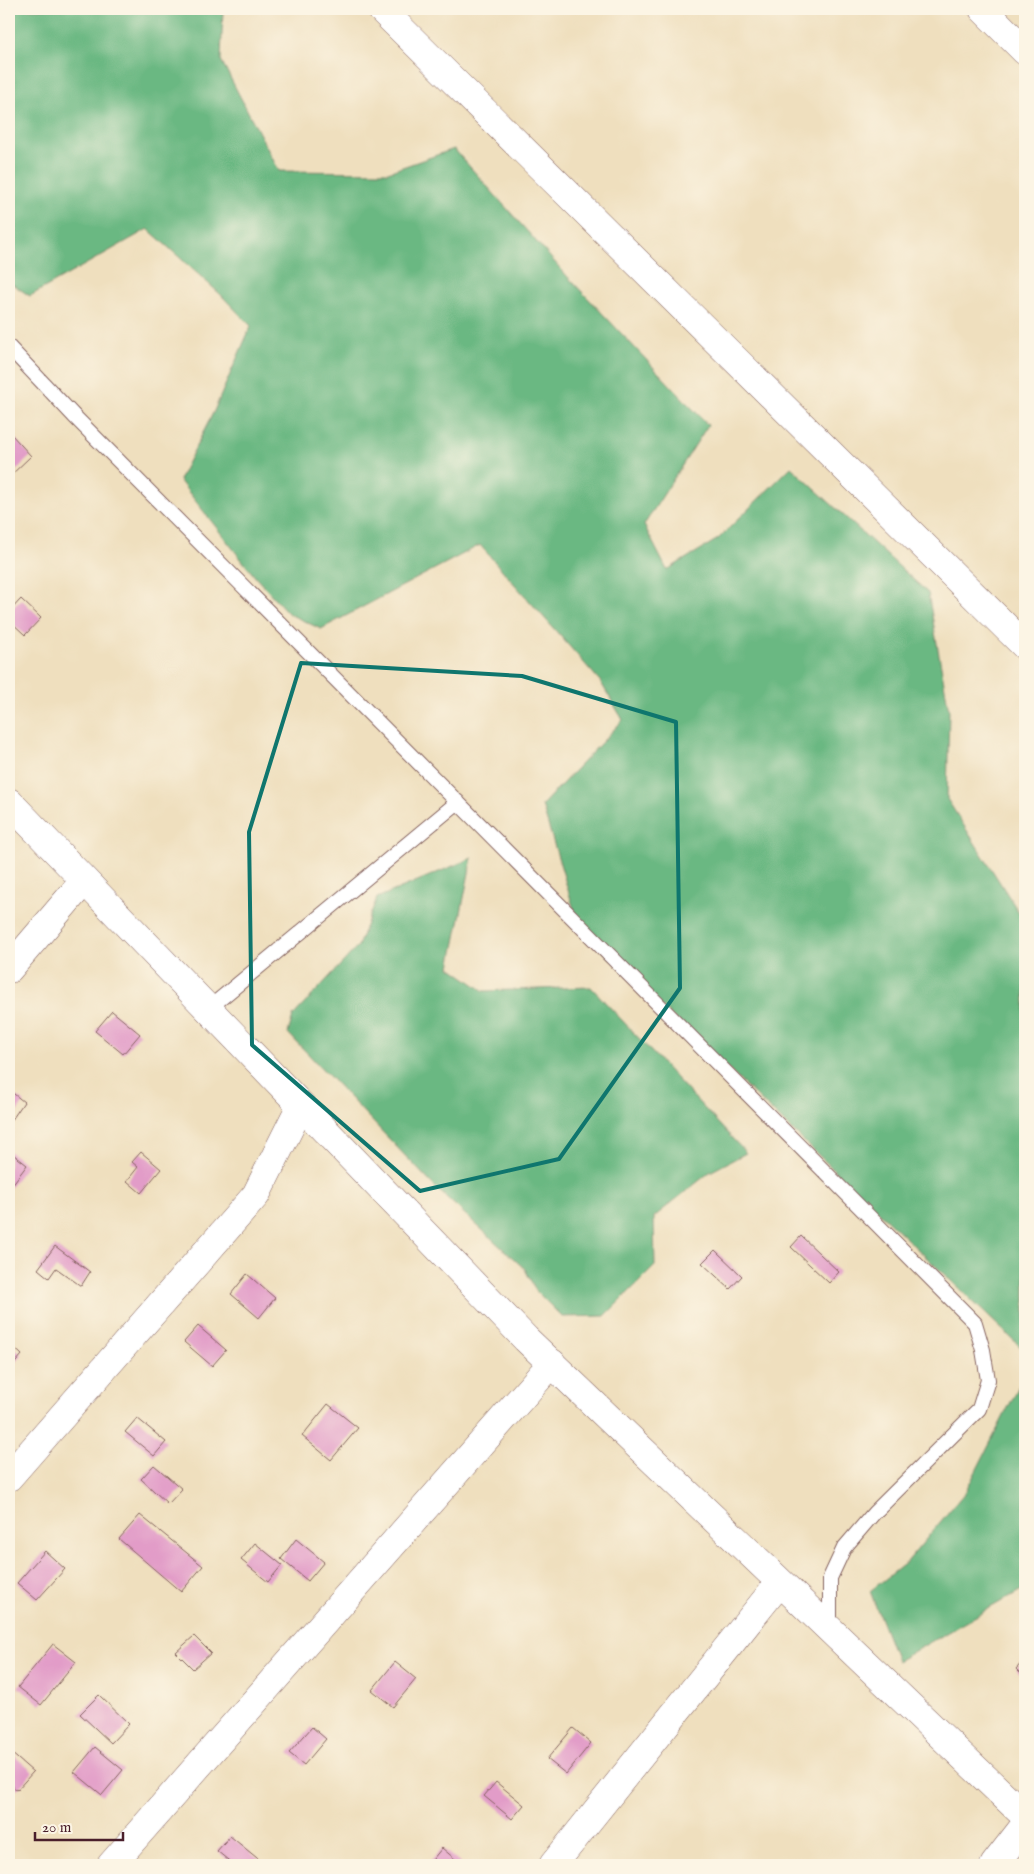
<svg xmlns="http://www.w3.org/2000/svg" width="1034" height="1874" viewBox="0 0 1034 1874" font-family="'IM FELL English',serif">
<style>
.forest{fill:#6ab882;stroke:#5a6c56}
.building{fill:#e29cc8}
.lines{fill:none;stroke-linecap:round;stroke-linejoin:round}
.service-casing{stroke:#84625e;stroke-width:16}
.minor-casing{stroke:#84625e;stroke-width:29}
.service{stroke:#fff;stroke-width:14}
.minor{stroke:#fff;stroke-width:28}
.marked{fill:none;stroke:#0f766e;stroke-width:4;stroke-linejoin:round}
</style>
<rect width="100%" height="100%" fill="#fcf5e5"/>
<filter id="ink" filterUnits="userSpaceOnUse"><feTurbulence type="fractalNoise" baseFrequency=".02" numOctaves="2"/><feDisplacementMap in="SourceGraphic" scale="10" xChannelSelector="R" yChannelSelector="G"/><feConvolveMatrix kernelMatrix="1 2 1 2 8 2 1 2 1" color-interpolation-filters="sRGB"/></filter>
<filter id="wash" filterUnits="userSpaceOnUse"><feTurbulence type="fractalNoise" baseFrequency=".0096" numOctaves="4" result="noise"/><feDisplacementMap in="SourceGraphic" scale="20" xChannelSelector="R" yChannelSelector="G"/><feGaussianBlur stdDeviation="1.12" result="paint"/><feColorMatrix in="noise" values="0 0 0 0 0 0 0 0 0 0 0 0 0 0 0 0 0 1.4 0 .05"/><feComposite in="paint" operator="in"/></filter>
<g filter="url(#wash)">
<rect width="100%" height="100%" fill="#efdfbe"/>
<path class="forest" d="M9,9H223L221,60L279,171L388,172L454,149L567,276L708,425L644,525L667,570L718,539L791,467L928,593L949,711L947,799L1025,922V1351L580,929L542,805L623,720L600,681L480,545L321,629L289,614L256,578L179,480L214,411L251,326L219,293L148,229L30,296L9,282Z
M472,858L450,967L484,991L591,987L746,1153L710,1172L654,1217L655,1266L605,1316L562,1317L536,1291L525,1269L435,1187L288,1033L293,1016L358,946L377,898Z
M1025,1374V1588L897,1661L870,1591L907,1562L966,1491Z"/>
<g id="blocks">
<path class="building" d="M11,434L31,456L9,477V436Z
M21,599L41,618L25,635L9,620V612Z
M112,1011L140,1034L123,1054L95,1031Z
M9,1090L24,1102L9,1124Z
M9,1151L27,1165L9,1189Z
M141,1152L161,1169L141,1193L127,1181L138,1167L132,1162Z
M801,1236L839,1272L829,1283L791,1247Z
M55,1246L90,1272L81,1286L56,1268L49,1278L38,1269Z
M715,1250L742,1276L730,1289L702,1263Z
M247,1274L275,1298L259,1318L231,1294Z
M198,1326L226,1350L212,1366L184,1342Z
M9,1343L22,1355L9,1370Z
M328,1404L358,1428L331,1460L302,1436Z
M137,1418L166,1442L154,1456L125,1432Z
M154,1465L182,1489L168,1504L141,1479Z
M140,1515L203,1566L181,1592L119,1539Z
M296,1539L324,1562L308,1581L281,1559Z
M255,1543L282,1565L268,1582L241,1560Z
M45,1551L65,1569L37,1600L17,1583Z
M194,1636L211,1653L193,1669L176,1652Z
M53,1644L76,1662L41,1705L18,1687Z
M1025,1659V1678L1016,1669Z
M395,1662L416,1679L393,1707L372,1690Z
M99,1695L129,1724L111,1743L80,1714Z
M312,1727L326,1739L304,1765L289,1753Z
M573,1728L591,1743L566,1774L547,1759Z
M95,1747L123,1770L102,1795L74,1772Z
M10,1752L33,1772L17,1790L9,1783Z
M496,1782L524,1805L512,1819L484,1796Z
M230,1836L262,1862L259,1865H234L217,1851Z
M442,1848L462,1865H428Z"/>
</g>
</g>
<g filter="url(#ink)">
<use href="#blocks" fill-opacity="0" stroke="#84625e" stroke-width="1"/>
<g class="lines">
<g class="service-casing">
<path id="service" d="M9,347L74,416L975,1323L983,1350L988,1380L979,1409L874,1513L844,1548L830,1578V1630
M208,1009L458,802"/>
</g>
<g class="minor-casing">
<path id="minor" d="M381,9L1025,646
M983,9L1025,51
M9,802L526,1339L1025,1816
M9,969L84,881
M9,1477L256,1195L301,1105
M111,1865L552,1363
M553,1865L780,1582
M994,1865L1025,1825"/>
</g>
<use href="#service" class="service"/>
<use href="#minor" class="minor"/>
</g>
</g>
<path class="marked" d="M301,663L522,676L676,722L680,988L559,1159L420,1191L252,1045L249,832Z"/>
<rect width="1034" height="1874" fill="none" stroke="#fcf5e5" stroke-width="30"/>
<path d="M35 1832v8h88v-8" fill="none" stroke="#4a1f2b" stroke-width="2.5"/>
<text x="42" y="1832" font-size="15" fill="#4a1f2b" stroke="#fcf5e5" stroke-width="4" paint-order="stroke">20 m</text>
</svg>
